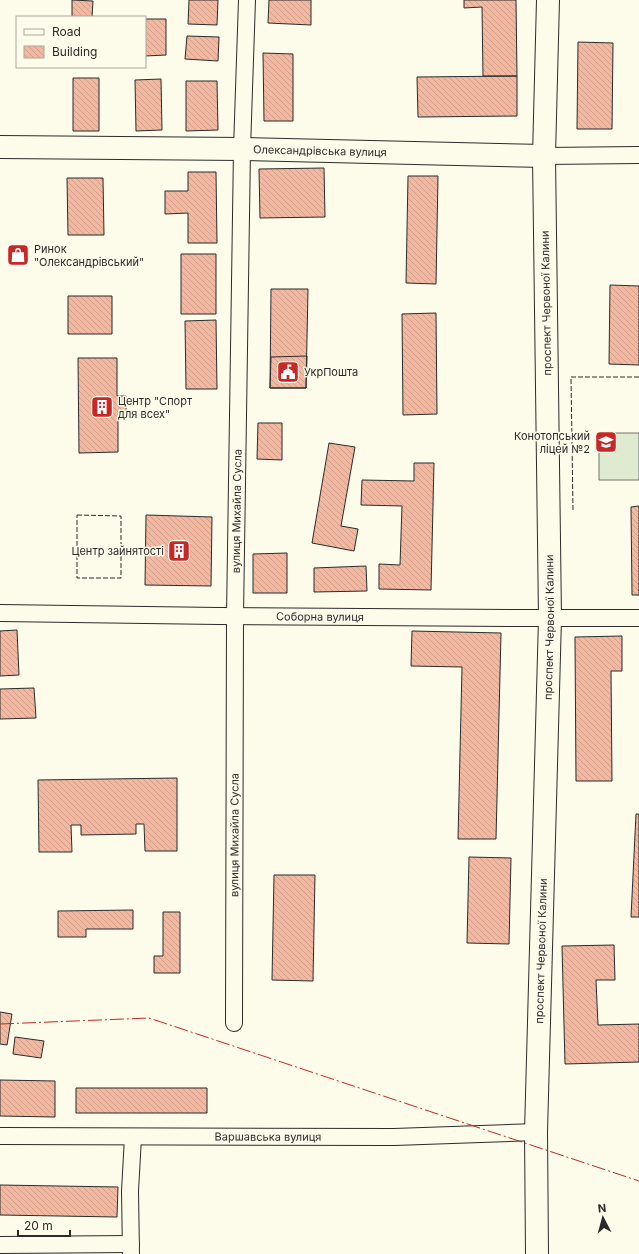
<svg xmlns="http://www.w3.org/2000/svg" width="639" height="1254" viewBox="0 0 639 1254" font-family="Inter,sans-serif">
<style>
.green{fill:#deebd1;stroke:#74746e}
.building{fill:url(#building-back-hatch);stroke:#2b2b2b}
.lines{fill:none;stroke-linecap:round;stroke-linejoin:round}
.street-casing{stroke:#2b2b2b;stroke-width:18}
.secondary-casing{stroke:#2b2b2b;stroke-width:24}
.primary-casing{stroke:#2b2b2b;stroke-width:24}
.street{stroke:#fdfbea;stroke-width:16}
.secondary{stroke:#fdfbea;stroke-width:22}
.primary{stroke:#fdfbea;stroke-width:22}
.fence{stroke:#2b2b2b;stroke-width:1;stroke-dasharray:5 2;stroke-linecap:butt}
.power{stroke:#c62828;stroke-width:1;stroke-dasharray:14 3 2 3;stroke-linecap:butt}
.labels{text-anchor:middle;stroke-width:3;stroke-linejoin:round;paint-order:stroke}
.street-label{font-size:11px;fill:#2b2b2b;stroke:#fdfbea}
.poi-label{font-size:11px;fill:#2b2b2b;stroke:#fdfbea;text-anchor:start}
</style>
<defs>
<pattern id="building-back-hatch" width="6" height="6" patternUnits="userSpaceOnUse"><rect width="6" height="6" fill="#f2b8a0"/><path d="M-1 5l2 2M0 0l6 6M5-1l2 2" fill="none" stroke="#d09e8a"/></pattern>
</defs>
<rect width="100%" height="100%" fill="#fdfbea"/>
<path class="green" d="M599,433H639V480H599Z"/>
<path class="building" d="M72,0L93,1L92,17H72Z
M189,0H218L217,25L188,24Z
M269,0H311V25L268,23Z
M464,0H516L517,76H483L482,7L464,8Z
M145,19H166V55L145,56Z
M187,36L219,37L218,61L185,59Z
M578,42L613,43L612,129H577Z
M263,53L293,54V121H264Z
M517,76V116L418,117L417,77Z
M73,78H99V131H73Z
M161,79L162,130L136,131L135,80Z
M186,81H217L218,130L186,131Z
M324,168L325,217L260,218L259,169Z
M188,172H216L217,243H188V213L165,214V191H188Z
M408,176H438L436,284L406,283Z
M67,178H103L104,235H68Z
M181,254H216V314H181Z
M610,285L639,286V365L609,364Z
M271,289H308L306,388H270Z
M68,296H112V334H68Z
M436,313L437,414L403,415L402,314Z
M216,320L217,389H186L185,321Z
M307,356L306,388H270L271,357Z
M78,358H117V396H126V417L118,418V452L79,453Z
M258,423H282V460L257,459Z
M329,443L355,447L341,526L358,529L354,551L312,543Z
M414,463H434L431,590L379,589V564L400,565L402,506L361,505L362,480L414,481Z
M639,506V595H632L631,507Z
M146,515L212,517L211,586L145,585Z
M287,553V593H253V554Z
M366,566L367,591L314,592V568Z
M17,630L19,675L0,676V631Z
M412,631L501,633L496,839H458L462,667L411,666Z
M622,636V671H611L612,781H576L575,637Z
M34,688L36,718L0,719V689Z
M177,778V851H145L144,824H136V834L81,835V825H71L72,852H39L38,780Z
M636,814H639V917H631Z
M469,857L511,858L509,944L467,943Z
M274,875H315L313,981L272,980Z
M133,910V929H86V937H58V911Z
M163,912H180V973H154V956H163Z
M614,945L615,980H596L598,1025L639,1024V1062L565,1064L562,946Z
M0,1012L12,1014L7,1045L0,1044Z
M15,1037L44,1041L41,1058L13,1054Z
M0,1080L55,1081V1117L0,1116Z
M76,1088H207V1113H76Z
M0,1185L118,1187L117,1217L0,1215Z"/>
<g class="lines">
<g class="street-casing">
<g id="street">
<path d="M544,156L639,155"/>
<path id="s1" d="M0,613L219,616L525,618H639"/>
<path id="s2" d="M234,1023L235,616L242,149L247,0"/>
<path id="s3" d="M0,1136L394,1137L536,1132"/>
<path d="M0,1245L131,1244"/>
<path d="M131,1254L130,1191L133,1137"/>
</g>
</g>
<g class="secondary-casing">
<g id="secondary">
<path id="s4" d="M0,147L242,149L544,156"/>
</g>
</g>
<g class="primary-casing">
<g id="primary">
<path id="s5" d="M537,1254L536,1132L550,618L544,156L548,0"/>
</g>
</g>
<use href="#street" class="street"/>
<use href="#secondary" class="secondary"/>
<use href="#primary" class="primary"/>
<path class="fence" d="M573,510L571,377H639
M77,515L121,516V578H77Z"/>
<path class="power" d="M0,1024L149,1018L639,1181"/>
</g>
<defs>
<g id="shop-square" transform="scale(1.15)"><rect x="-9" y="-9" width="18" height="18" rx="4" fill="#c62828" stroke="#fdfbea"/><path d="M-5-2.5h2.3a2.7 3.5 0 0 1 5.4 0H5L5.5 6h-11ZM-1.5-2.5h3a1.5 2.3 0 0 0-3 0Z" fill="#fff"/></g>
<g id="civic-square" transform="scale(1.15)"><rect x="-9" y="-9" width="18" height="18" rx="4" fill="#c62828" stroke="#fdfbea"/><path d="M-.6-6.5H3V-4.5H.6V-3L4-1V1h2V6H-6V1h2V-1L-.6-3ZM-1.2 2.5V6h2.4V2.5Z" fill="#fff"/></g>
<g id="building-square" transform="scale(1.15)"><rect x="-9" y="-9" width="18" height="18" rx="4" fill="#c62828" stroke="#fdfbea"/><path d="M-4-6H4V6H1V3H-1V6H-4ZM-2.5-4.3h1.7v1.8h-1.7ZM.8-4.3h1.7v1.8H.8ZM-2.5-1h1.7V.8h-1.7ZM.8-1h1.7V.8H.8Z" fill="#fff"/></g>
<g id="school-square" transform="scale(1.15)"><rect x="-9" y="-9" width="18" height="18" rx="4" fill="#c62828" stroke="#fdfbea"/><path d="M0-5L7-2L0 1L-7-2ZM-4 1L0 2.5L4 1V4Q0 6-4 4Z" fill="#fff"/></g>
</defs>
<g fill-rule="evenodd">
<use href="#shop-square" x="18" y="255"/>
<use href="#civic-square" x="288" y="372"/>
<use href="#building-square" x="102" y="407"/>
<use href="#school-square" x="606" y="442"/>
<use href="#building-square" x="179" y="551"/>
</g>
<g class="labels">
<g class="street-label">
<text dy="4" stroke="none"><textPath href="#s4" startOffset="320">Олександрівська вулиця</textPath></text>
<text transform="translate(546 303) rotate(-91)" y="4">проспект Червоної Калини</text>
<text dy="4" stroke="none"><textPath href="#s2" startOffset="512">вулиця Михайла Сусла</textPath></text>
<text dy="4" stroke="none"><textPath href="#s1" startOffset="320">Соборна вулиця</textPath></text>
<text dy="4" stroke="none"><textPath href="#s5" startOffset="627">проспект Червоної Калини</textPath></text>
<text dy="4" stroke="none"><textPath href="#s2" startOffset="188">вулиця Михайла Сусла</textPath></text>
<text dy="4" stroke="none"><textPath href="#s5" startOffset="303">проспект Червоної Калини</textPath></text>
<text dy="4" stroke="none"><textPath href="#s3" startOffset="268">Варшавська вулиця</textPath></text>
</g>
<g class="poi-label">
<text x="34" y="253">Ринок<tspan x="34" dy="13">"Олександрівський"</tspan></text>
<text x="304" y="376">УкрПошта</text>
<text x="118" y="405">Центр "Спорт<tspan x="118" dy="13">для всех"</tspan></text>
<text x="590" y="440" text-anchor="end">Конотопський<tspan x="590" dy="13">ліцей №2</tspan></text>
<text x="164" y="555" text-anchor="end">Центр зайнятості</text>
</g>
</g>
<rect x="16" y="16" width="130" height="52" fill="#fdfbea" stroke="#a9a89e"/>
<rect x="24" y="29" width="20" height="6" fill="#fdfbea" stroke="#a9a89e"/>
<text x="52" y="36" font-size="12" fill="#2b2b2b">Road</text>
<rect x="24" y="46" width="20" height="12" fill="url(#building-back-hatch)" stroke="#a9a89e"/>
<text x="52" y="56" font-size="12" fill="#2b2b2b">Building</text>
<g transform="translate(603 1218) rotate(354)" stroke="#fdfbea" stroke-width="3" paint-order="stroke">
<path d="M0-3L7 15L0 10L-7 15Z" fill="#2b2b2b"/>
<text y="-6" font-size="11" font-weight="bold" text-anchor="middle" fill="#2b2b2b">N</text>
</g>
<path d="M18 1230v6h52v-6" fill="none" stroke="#2b2b2b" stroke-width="2"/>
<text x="24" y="1230" font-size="12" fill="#2b2b2b" stroke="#fdfbea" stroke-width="3" paint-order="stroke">20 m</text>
</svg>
